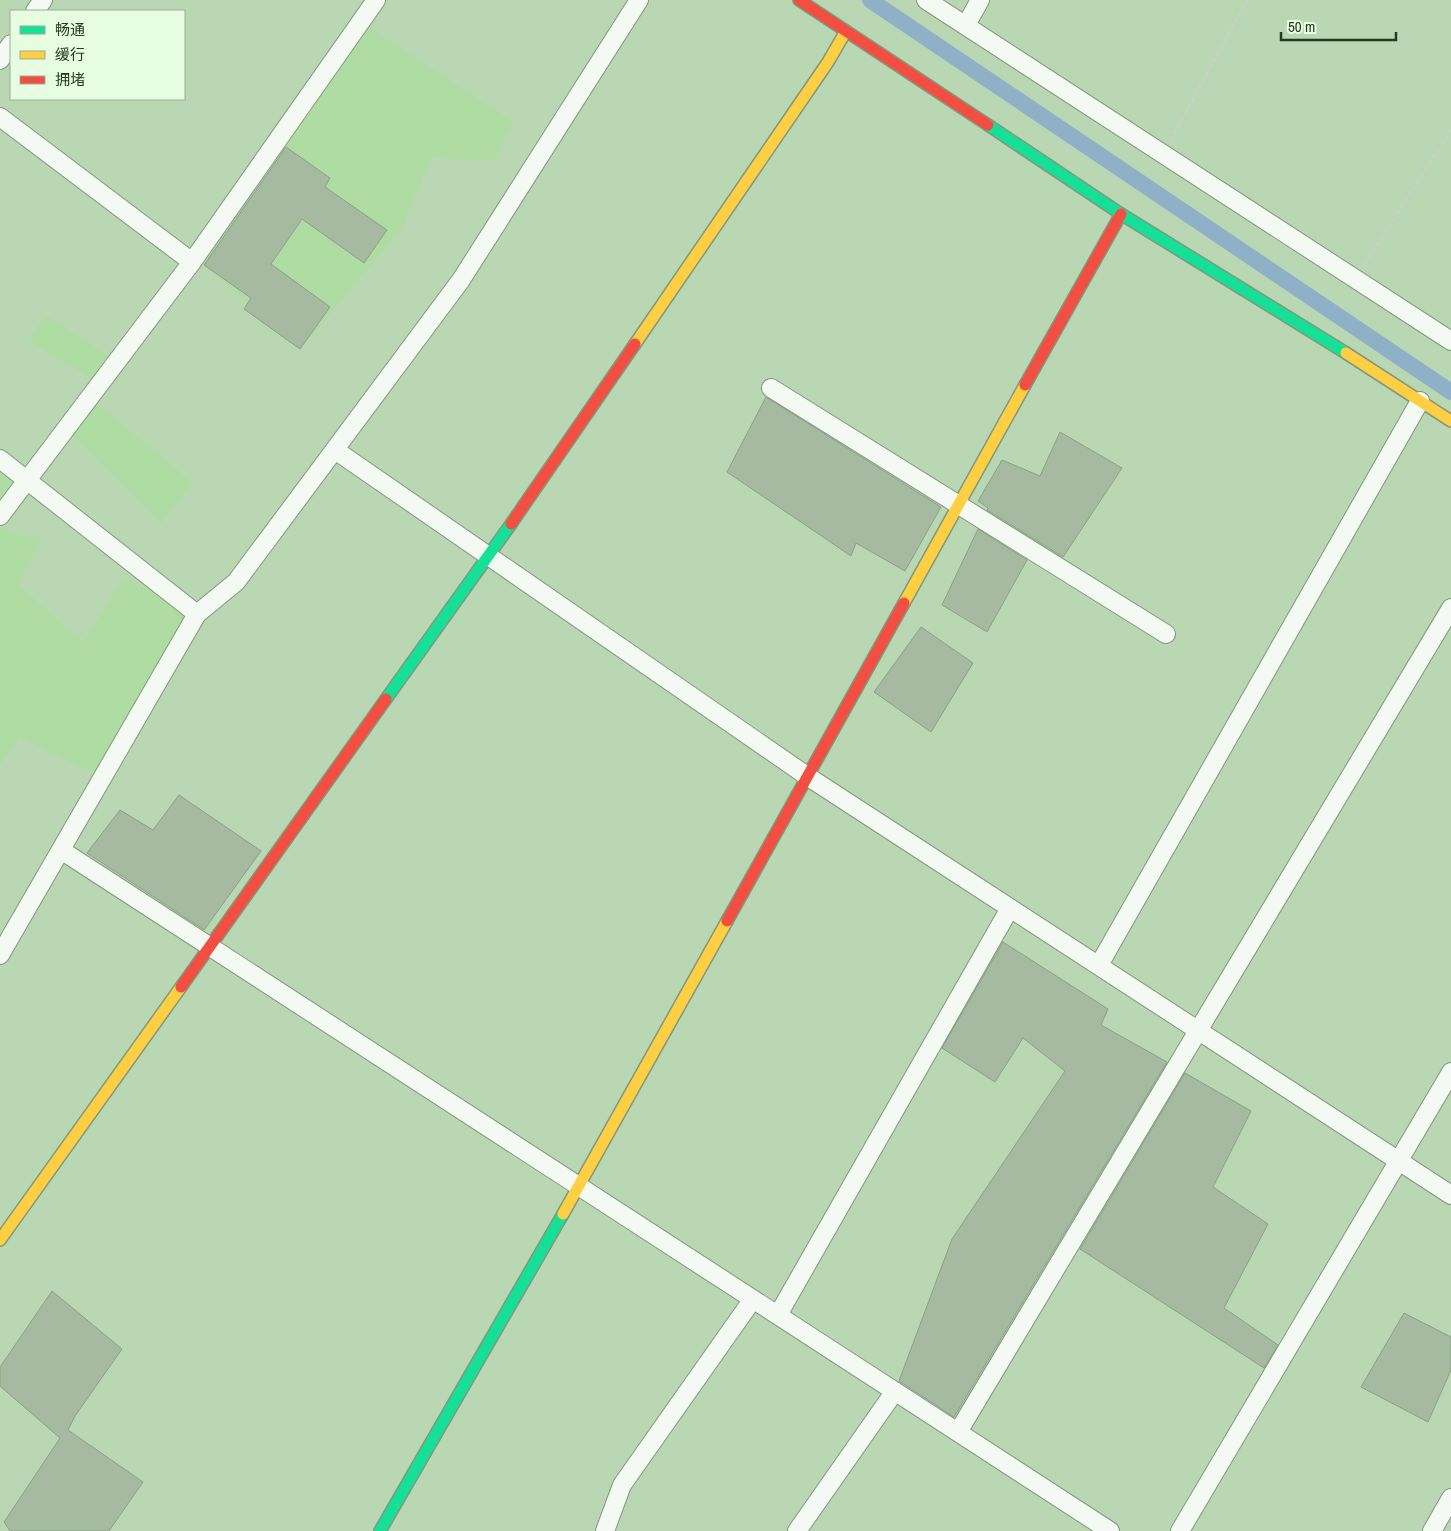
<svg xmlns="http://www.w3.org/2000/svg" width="1451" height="1531" viewBox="0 0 1451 1531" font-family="'Archivo Narrow','Noto Sans SC',sans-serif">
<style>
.built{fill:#aedca3}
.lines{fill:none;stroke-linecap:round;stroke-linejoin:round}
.canal{stroke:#90b0c8;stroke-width:16}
.building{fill:#a5baa0;stroke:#8aa284}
.street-casing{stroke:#81987c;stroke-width:20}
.fast-casing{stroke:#81987c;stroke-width:14}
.slow-casing{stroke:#81987c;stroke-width:14}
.jam-casing{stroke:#81987c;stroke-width:14}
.path{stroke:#c8d1c6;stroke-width:2.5;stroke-dasharray:5 2.5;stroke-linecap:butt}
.street{stroke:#f4f9f3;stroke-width:18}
.fast{stroke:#16e098;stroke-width:11}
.slow{stroke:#ffcf43;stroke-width:11}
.jam{stroke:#f24e42;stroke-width:11}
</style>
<rect width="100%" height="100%" fill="#b9d7b2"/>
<path class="built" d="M361,22L513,122L493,161L431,158L401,229L300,349L204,265Z
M47,316L116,361L100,383L27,340Z
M89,397L193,483L161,523L65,428Z
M0,459L26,479L0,516Z
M0,528L41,538L18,584L83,643L123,578L197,614L103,778L19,737L0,765Z"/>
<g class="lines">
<path class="canal" d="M870,0L1451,392"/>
</g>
<path class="building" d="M286,147L330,178L325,187L387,230L364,263L302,219L271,264L330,307L300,349L244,309L251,298L204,265Z
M766,397L941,507L905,571L856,543L851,556L727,472Z
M1060,432L1122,468L1063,557L987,510L988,508L978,501L1002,460L1040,476Z
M978,529L1027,560L987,632L942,605Z
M921,627L973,663L931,732L874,692Z
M179,795L261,851L204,930L87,853L120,810L153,830Z
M1003,942L1108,1009L1101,1025L1167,1062L954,1417L899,1381L952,1239L1065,1071L1023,1038L995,1082L942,1048Z
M1185,1073L1251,1111L1213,1187L1268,1224L1224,1308L1278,1345L1264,1368L1080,1249Z
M52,1291L122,1349L75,1416L68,1430L143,1482L109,1531H10L4,1522L60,1438L0,1386V1367Z
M1404,1313L1451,1337V1370L1428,1422L1361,1387Z"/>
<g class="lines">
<g class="street-casing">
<path id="street" d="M926,0L1451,341
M35,11L43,0
M966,25L980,0
M0,60L11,44
M0,117L192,262
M771,388L1166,634
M335,450L807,776L1451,1195
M0,459L197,614
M0,516L192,262L376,0
M61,850L1110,1531
M0,955L197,614L236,582L461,280L639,0
M1099,965L1420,401
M778,1315L1010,908
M958,1432L1451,608
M605,1531L622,1485L753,1299
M797,1531L895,1391
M1180,1531L1451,1072
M1432,1531L1451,1498"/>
</g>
<g class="fast-casing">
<path id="fast" d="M988,125L1121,214L1346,353
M386,699L511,524
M380,1531L563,1214"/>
</g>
<g class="slow-casing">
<path id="slow" d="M635,344L828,62L846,31
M1346,353L1451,421
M904,603L1025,385
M563,1214L727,921
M0,1240L181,987"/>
</g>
<g class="jam-casing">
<path id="jam" d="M799,0L988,125
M1025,385L1121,214
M511,524L635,344
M727,921L904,603
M181,987L386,699"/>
</g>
<path class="path" d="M1170,141L1247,0
M1364,265L1451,130"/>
<use href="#street" class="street"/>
<use href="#fast" class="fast"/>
<use href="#slow" class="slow"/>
<use href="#jam" class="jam"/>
</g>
<rect x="10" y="10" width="175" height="90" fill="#e7fde2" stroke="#99af94"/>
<rect x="20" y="26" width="25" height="8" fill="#16e098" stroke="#99af94"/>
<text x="55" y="35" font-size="15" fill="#253b20">畅通</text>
<rect x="20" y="51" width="25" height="8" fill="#ffcf43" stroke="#99af94"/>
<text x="55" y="60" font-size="15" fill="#253b20">缓行</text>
<rect x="20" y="76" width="25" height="8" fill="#f24e42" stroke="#99af94"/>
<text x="55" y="85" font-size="15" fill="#253b20">拥堵</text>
<path d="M1281 32v8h115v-8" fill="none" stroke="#253b20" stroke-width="2.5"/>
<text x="1288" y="32" font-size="15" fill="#253b20" stroke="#e7fde2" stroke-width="4" paint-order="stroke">50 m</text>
</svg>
